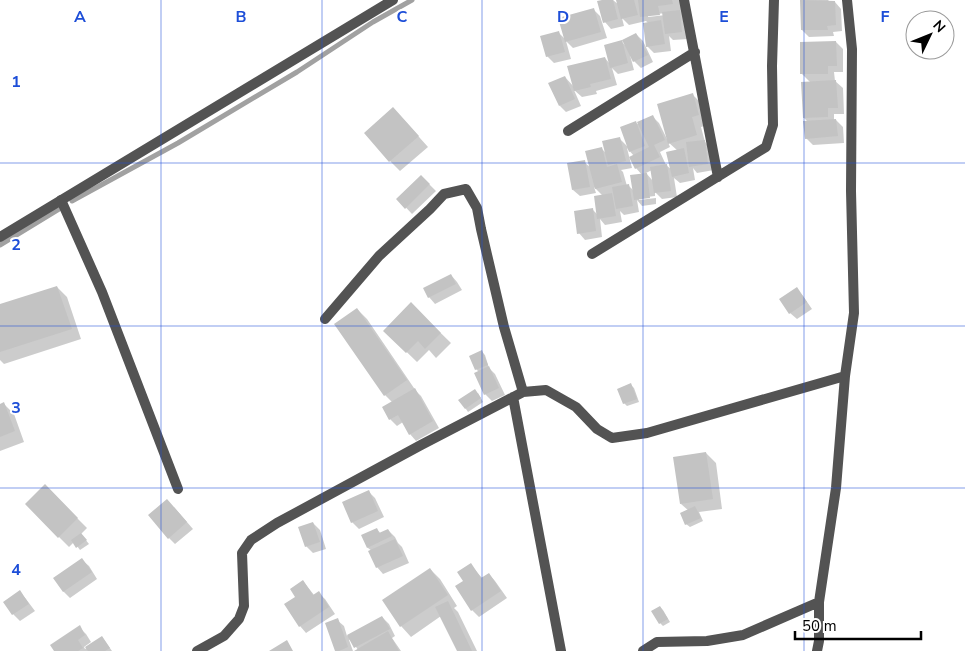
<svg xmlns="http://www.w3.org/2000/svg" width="965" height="651" viewBox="0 0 965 651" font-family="'Nunito Sans',sans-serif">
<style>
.shadow{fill:#0003;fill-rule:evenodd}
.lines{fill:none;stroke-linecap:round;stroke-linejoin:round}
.stream{stroke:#a1a1a1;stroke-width:5}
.building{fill:#c3c3c3}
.minor{stroke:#535353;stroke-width:10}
.tertiary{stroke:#535353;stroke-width:10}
.grid{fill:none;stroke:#1d4ed8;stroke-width:1;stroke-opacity:0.55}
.grid-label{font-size:16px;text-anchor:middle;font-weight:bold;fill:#1d4ed8;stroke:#fff;stroke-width:4;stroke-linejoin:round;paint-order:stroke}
</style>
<rect width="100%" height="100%" fill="#fff"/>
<path class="shadow" d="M607,0H613L619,5L617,0H681L688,39L673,40L669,36L671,51L654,53L647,46L648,23L646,21L629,25L622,18L624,26L611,29L605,22ZM666,13V15L648,17V15Z
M801,0H828L830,2H835L841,9L842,31L833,32L834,36L809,37L802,30Z
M593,9L600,16L607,38L573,48L566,41L571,59L554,63L547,56L559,33L566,40Z
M636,34L643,41L653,62L641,68L634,61L631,55H630L634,70L618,74L612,68L617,85L596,91L597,94L582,97L574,90L581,106L566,112L560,106L565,77L574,87L605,58L610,64L621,41L626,46Z
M836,42L843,49V72H834L835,81L843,88L844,114H834V120H836L843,127L844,143L813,145L806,138L808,122L804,118L810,82L802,74Z
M693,95L703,105L708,125L701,127L705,142L711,148L714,170L697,173L693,168L695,180L680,183L674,178L677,197L662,199L655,192V196L639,198V200L656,198V204L642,206L637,200L639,212L624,215L620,211L622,222L605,225L600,219L602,237L585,240L579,233L592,209L598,215L603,196L594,187L596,193L580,196L573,190L584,162L591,168L601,148L607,154L619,138L629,148L637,124L652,116L659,123L667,139ZM668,142L678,151L672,170L666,165L660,152L670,147ZM627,148L634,156L636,168L642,175L634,191L628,185L627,186L623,172L621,170L632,168ZM652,170L653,181L646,173Z
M403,119L428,147L400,171L390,161Z
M421,176L436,191L412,214L398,199Z
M451,275L457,282L462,290L435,304L429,297Z
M57,287L67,297L81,339L4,364L0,360V305Z
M796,289L803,296L812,309L797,319L790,313Z
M411,304L451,343L436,358L429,350L417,362L385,331Z
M357,309L367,319L416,391L421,396L439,428L416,441L410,434L403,422L397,426L390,419L392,402L385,395Z
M482,352L485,355L489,368L495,374L505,395L492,401L485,394L479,372L476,369Z
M631,385L634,388L639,402L627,406L624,403Z
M478,393L483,402L468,412L460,400Z
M4,404L14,414L24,442L0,451V405Z
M706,453L716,463L722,509L699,512L703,521L690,527L686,524L689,511L681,504Z
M45,486L87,528L81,534L89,544L80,550L74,542L69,547L26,504Z
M369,492L375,498L384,517L359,529L352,522Z
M174,507L193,529L175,544L169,538Z
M313,523L320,530L326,549L313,553L306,546Z
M377,529L381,534L388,530L395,537L398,543L402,547L409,563L383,574L377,567L372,551L368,548L363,536Z
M82,560L89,566L97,579L70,598L63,591Z
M471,565L482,578L489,574L495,581L507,598L479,617L472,610L456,587L464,581Z
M430,569L440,579L457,606L454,608L458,612L477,651H458L441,616L411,637L401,626L383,600Z
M303,581L314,595L318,593L325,599L335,614L306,633L300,626Z
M20,592L26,599L35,611L20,621L13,614L5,602Z
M660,607L663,610L670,622L663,626L660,623Z
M382,617L389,624L395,636L392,638L401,651H357L358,650L351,639L349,640L353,651H337V620L344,626L347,636Z
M79,627L86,634L91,642L84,647L85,649L102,637L112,651H55Z"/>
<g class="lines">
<path class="stream" d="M72,201L178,143L297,72L373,22L412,0
M0,245L59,209"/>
</g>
<path class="building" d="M602,0H613L618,19L603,23L597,1Z
M616,0H634L638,15L621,19Z
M638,0H672L673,4L658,6L660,15L640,17Z
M800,0L835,1L836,25L827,26L828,30H801Z
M594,8L601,32L565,42L558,18Z
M680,10L682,32L665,34L662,12Z
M661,20L665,44L646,47L643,23Z
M559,31L565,52L546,57L540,36Z
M636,33L648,55L633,62L622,40Z
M622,40L628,63L610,68L604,45Z
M836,41L837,66H828V74H800V42Z
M605,57L611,79L590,84L591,87L574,91L567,66Z
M565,76L575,99L559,106L548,83Z
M836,80L838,108H828V117L803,118L801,82Z
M693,93L699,115L692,117L697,135L668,144L657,104Z
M393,107L419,136L389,162L364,133Z
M653,115L665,140L654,145L660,157L635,169L629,157L649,147L637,122Z
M836,119L838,136L805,139L803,121Z
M636,121L645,146L629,152L620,127Z
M620,137L626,161L608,165L602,141Z
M705,140L708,164L689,167L686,142Z
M602,147L607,167L617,164L622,182L595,189L585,151Z
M684,148L689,173L672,177L666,152Z
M585,160L590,187L572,190L567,163Z
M667,164L671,191L654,193L650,167Z
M647,173L650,198L634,200L630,175Z
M421,175L430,184L405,209L396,199Z
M629,184L633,206L616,209L612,187Z
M612,193L616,216L597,219L594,196Z
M593,208L596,231L577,234L574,211Z
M451,274L456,284L428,298L423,288Z
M57,286L72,329L0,352V304Z
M797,287L807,302L789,314L779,299Z
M411,302L441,333L425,349L418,341L406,353L383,331Z
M357,308L407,380L384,396L334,324Z
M482,350L488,365L475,370L469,356Z
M489,366L499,388L484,395L474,373Z
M631,383L637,399L623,404L617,389Z
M415,388L433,421L409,435L398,415L389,420L382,407Z
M475,389L481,398L465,409L458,400Z
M4,402L15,431L0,437V404Z
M706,452L713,499L680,504L673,457Z
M45,484L78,518L58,538L25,504Z
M369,490L378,511L351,523L342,502Z
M167,499L187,522L168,539L148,515Z
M695,506L701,518L685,525L680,513Z
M313,522L320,542L305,547L298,527Z
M377,528L379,533L388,529L392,536L367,548L361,535Z
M81,533L87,540L76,548L71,540Z
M395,539L403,556L376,568L368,551Z
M82,558L92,572L63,592L53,578Z
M471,563L481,578L489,573L501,591L471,611L455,586L463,581L457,572Z
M430,568L448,595L400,627L382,600Z
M303,580L313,595L319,591L329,607L299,627L284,604L295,597L290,589Z
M20,590L29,604L12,615L3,602Z
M448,601L472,651H457L435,607Z
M660,606L668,619L659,624L651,611Z
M382,616L390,629L354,648L347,635Z
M338,618L348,647L339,651H335L325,623Z
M80,625L85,635L78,640L83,648L78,651H54L50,645Z
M388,631L399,651H354Z
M102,636L110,648L105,651H88L85,647Z
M287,640L293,651H269Z"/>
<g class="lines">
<path class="minor" d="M684,0L718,177
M568,131L695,52
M61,200L102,292L178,489
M592,254L766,147L773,125L772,66L774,0
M325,319L379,256L430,209L444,194L466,189L477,208L481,229L504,327L523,392
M513,397L561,651
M197,651L224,636L239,619L244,606L242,553L251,540L277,523L421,445L523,392L546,390L576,407L597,429L612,438L647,433L845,376
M643,651L657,642L707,641L743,635L819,602
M817,651L819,641V602L836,488L845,376L854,313L851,191L852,49L847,0"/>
<path class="tertiary" d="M0,237L393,0"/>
</g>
<path class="grid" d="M161,0V651M322,0V651M482,0V651M643,0V651M804,0V651M0,163H965M0,326H965M0,488H965"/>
<g class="grid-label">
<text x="80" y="22">A</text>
<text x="241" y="22">B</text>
<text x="402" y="22">C</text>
<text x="563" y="22">D</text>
<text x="724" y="22">E</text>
<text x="885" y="22">F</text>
<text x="16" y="87">1</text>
<text x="16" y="250">2</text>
<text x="16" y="413">3</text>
<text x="16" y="575">4</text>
</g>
<g transform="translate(930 35) rotate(47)"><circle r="24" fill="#ffffff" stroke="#999999"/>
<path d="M0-4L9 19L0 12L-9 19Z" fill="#000000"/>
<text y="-8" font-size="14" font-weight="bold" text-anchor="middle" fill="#000000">N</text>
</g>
<path d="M795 631v8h126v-8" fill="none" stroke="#000000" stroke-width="2.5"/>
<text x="802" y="631" font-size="15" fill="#000000" stroke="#ffffff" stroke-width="4" paint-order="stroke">50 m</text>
</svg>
